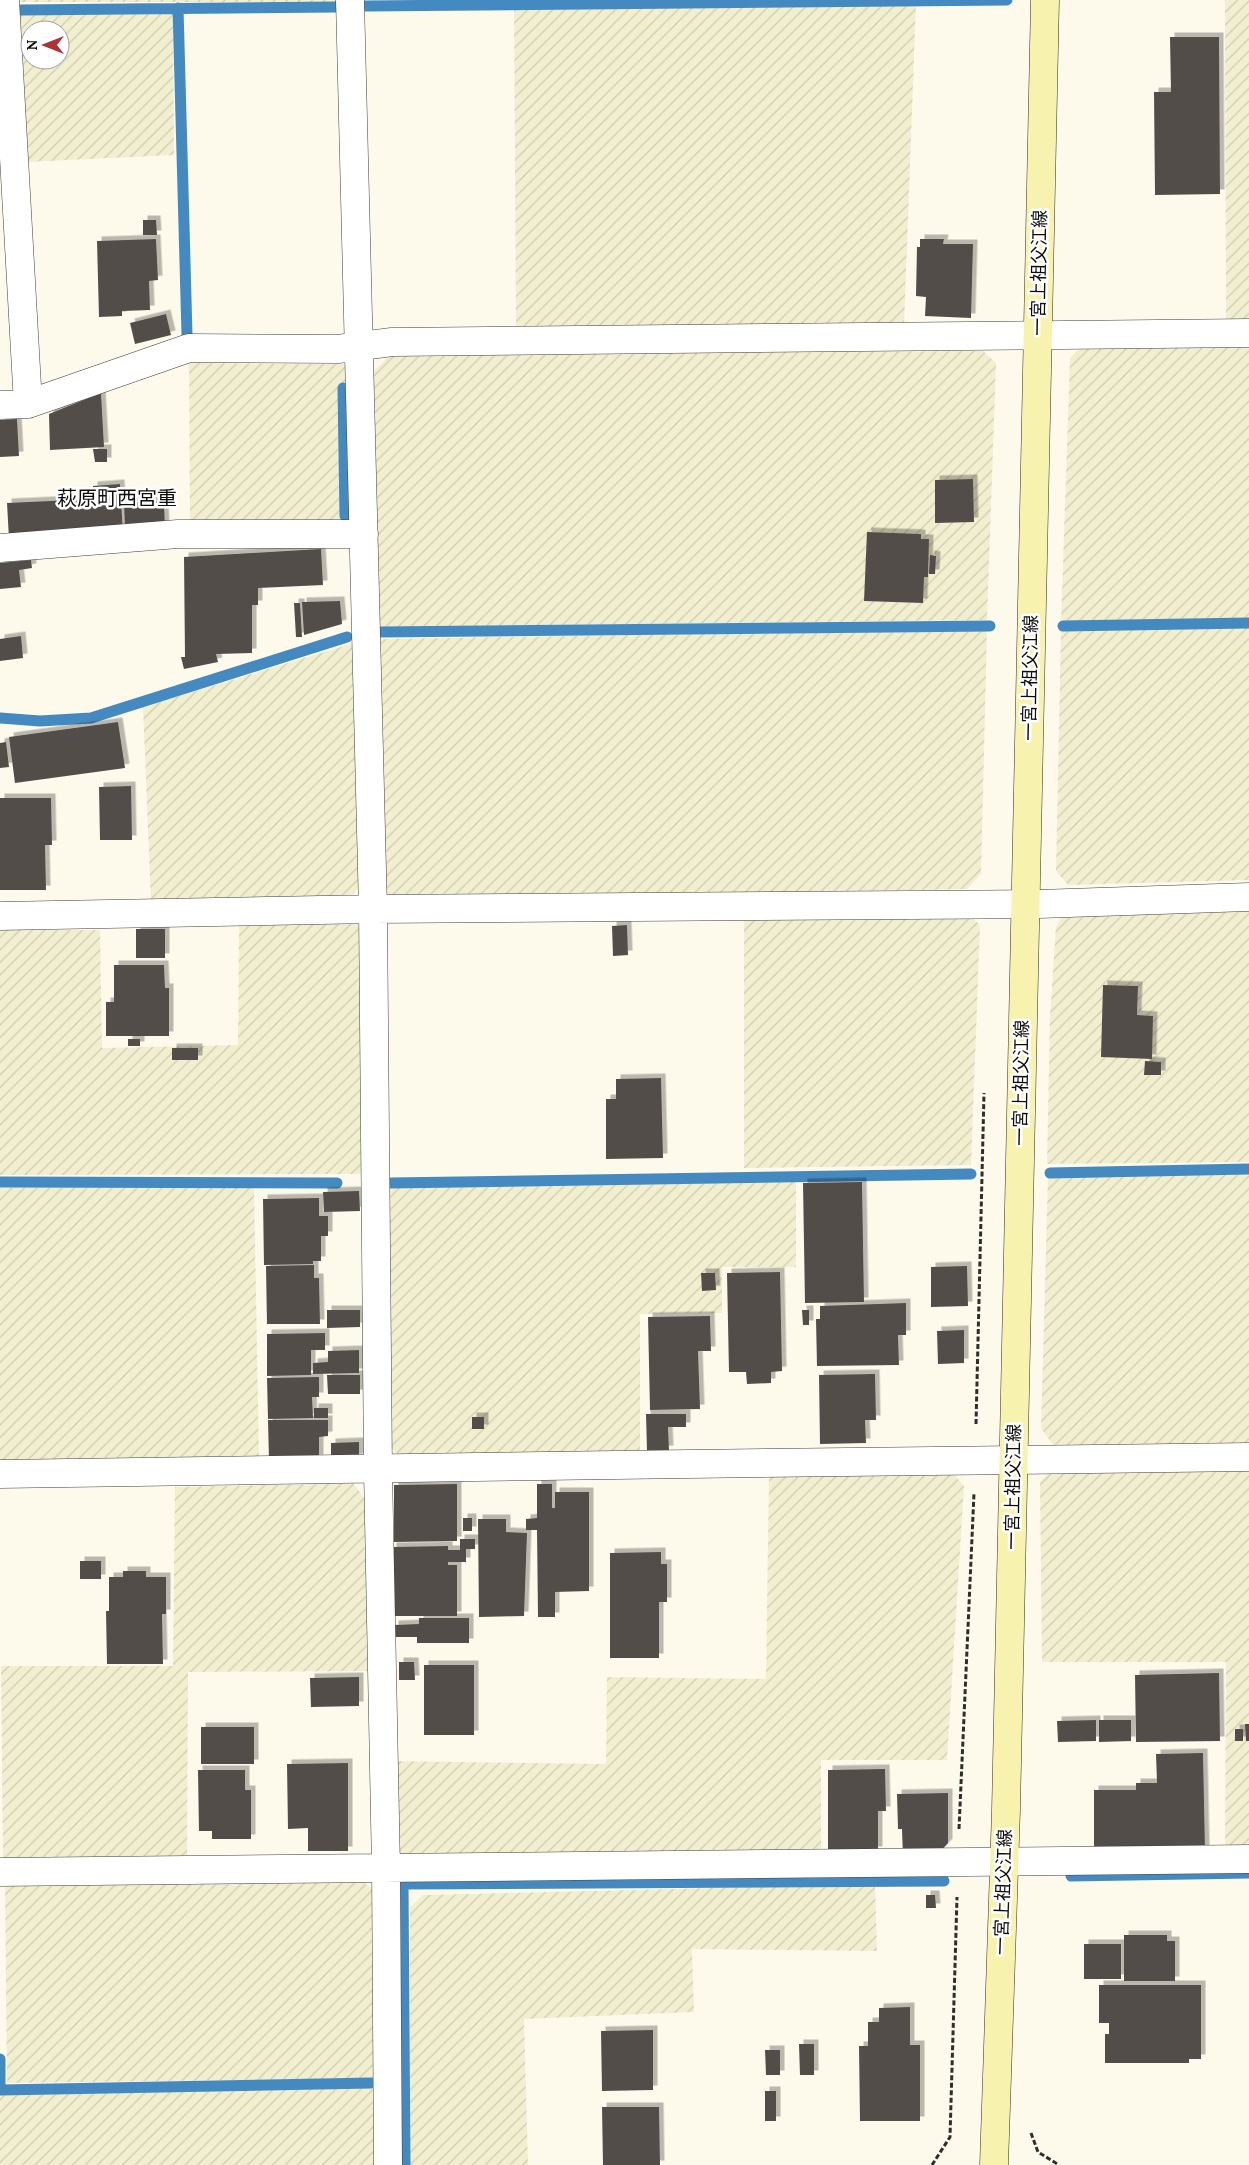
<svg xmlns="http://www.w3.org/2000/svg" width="1249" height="2165" viewBox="0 0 1249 2165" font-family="Lora,'Noto Sans JP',serif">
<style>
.farmland{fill:url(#farmland-furrows);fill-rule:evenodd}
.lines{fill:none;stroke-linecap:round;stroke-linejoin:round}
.stream{stroke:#448ac0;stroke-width:11}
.building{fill:#534d49;filter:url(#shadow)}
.minor-casing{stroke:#3f3f3f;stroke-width:29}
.secondary-casing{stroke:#2e2e2e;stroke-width:29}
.path{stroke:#2e2e2e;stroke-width:3;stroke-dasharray:5 2.5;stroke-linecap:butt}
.minor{stroke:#fff;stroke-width:28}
.secondary{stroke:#f7f2ad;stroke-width:28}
.labels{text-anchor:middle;stroke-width:5;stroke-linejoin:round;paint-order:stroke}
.street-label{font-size:18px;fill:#0c0c0c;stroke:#fff}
.quarter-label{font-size:20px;fill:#0c0c0c;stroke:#fff}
</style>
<defs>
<pattern id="farmland-furrows" width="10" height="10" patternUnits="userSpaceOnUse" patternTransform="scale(1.25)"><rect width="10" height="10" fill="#f1efcf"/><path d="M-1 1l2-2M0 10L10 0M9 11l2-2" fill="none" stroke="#cdccb1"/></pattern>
<filter id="shadow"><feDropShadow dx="4.5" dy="-4.5" stdDeviation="0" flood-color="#0004"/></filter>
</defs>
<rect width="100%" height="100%" fill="#fdfaec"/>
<path class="farmland" d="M18,0H339V2H18Z
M1225,0H1249V322L1226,323Z
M916,3L904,326L516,331L514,8Z
M18,11H173L174,155L26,162ZM30,30H60V60H30Z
M1249,343V620L1061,624L1070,358L1082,346Z
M983,351L996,363L987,620L378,627L371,374L391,354Z
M189,363L346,364L351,511L332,527H190Z
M1249,626V880L1068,885L1056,871L1061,631Z
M987,629L981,874L967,889L394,899L381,889V639Z
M360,641L365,881L348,901L151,902L143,707Z
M1249,907V1162L1047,1164L1050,1016L1056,927L1065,911Z
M967,913L980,925L971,1165L744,1168V915Z
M357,923L363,932L362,1174L0,1175V930H100L102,1048L238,1045L239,926Z
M1249,1173V1444L1053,1445L1041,1428L1048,1177Z
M796,1179V1267H722V1313L640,1314V1454L405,1461L391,1448L388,1186Z
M254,1187L259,1461L0,1463V1188Z
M1249,1466V1849H1225L1226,1662H1042L1040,1482L1053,1468Z
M952,1472L964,1486L947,1760H821V1859L394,1865L390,1761L606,1764L607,1677L766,1679L769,1477Z
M353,1483L365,1499L368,1671L188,1672L187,1862H3L1,1666H173L175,1487Z
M361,1880L375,1891L377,2078L7,2083L5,1882Z
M875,1884L877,1951L692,1949L694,2012L524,2019L528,2165H410V1907L423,1895Z
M376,2088L377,2165H0V2092Z"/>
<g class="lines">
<path class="stream" d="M366,6L1007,0
M178,8L187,335
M21,10L336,7
M343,388L345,516
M1063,626L1249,623
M380,632L990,626
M0,718L40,721L91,718L347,637
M1050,1173L1249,1169
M0,1182L337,1183
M391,1183L971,1174
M1071,1876L1249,1873
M0,2059V2090
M0,2090L371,2083
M405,2165L403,1884L944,1881"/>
</g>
<path class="building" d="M1170,37H1219L1220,194L1155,195L1154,92H1171Z
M143,220H156L157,235H143Z
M156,239L158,280L149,281L150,310L122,311V316L99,317L97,241Z
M920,239H944L943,244H973L971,318L925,316L926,297L916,296L917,247H920Z
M166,314L171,335L135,344L130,323Z
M101,393L104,447L50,450L49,414Z
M17,419L19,456L0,457V420Z
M93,449H107V462H95Z
M973,479L974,522L935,523V480Z
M120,484L123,533L9,539L7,503L93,499V486Z
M164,501L165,531L125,528L124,503Z
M867,532L921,534V539H929L928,577H924L923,603L864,601Z
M321,549L323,585L258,588V605H252V653L216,654L218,662L184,669L181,657H185L184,557Z
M930,555L936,556L935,574H929Z
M31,560L32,568L19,570L21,587L0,589V563Z
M340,601L342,624L304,635L302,602Z
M294,603H300L302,637H296Z
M21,636L23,658L0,661V639Z
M118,722L125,768L15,783L9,737Z
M6,742L9,767L0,768V743Z
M131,786L132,840H100L99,787Z
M0,798H51L52,845H45L46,890H0Z
M627,925L628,955L613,956L612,926Z
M136,929H165V958H136Z
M114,965H164L165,988H169V1036H106V1002H114Z
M1103,985L1138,986L1137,1015L1153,1016L1152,1059L1101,1057Z
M128,1039H140V1046H128Z
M172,1048H198V1060H172Z
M1145,1061L1161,1062V1075H1144Z
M661,1078L663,1158L606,1159V1099H616V1079Z
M862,1182L864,1302L805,1303L803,1183Z
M359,1191L360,1211L324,1212L323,1192Z
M319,1198V1216H328V1236H321V1261H313V1264L264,1265L263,1199Z
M314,1265V1278H319L320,1324H267L266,1266Z
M967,1266L968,1306L931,1307V1267Z
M780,1272L782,1371L771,1372V1383L747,1384L746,1372H729L727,1273Z
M701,1273H715L716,1290L702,1291Z
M906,1303V1335H898L899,1365L817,1366L816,1319H820V1306Z
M327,1310H360V1327L327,1328Z
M802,1310H809V1325H803Z
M710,1316L711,1351H698L700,1409L650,1410L648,1317Z
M964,1330V1363L938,1364L937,1331Z
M325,1333V1350H311V1375L267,1376V1334Z
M359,1350V1373L313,1374V1363L328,1362V1351Z
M875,1374L876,1420H865L866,1443L820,1444L819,1375Z
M327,1375H360V1394H328Z
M319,1377V1397H312L313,1418L268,1419L267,1378Z
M314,1408H328V1418H314Z
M646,1414H686V1427H668L669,1450L647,1451Z
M472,1417H484V1429H472Z
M268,1420H328V1436L319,1437V1459L269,1460Z
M359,1442V1458L331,1459V1443Z
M457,1484V1541L394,1542V1485Z
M537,1484H552V1508H555V1492H589V1591L555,1592V1617H538L537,1530H526V1519L537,1518Z
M463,1518H472V1531H463Z
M478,1519H506V1532L527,1533L524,1616L479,1617Z
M460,1539H475V1549H466V1562H448V1565H457V1616H389L392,1547L448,1546V1550H460Z
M661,1552V1564H667V1602H659V1658H610V1553Z
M80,1561H101V1579H80Z
M123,1571H146V1577H166V1614H162L163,1664H107L106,1611H109V1577H123Z
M419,1618H469V1643H417V1637H394V1625L419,1624Z
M399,1662H414L415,1680H399Z
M424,1665H474V1735H424Z
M1219,1673L1220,1741L1136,1742L1135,1675Z
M359,1677V1706L311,1707L310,1678Z
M1096,1720V1741L1058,1742L1057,1721Z
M1099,1720H1131V1741L1099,1742Z
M1245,1724H1249V1741H1246Z
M201,1727H254V1764H201Z
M1235,1729H1243V1741H1235Z
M1203,1753L1205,1850L1094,1851V1790H1136V1783H1157L1156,1754Z
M348,1763V1851H308V1828L288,1829L287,1764Z
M885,1769L886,1811H878V1851H828V1770Z
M198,1770H245V1790H251V1839H212V1831H199Z
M948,1793V1843L936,1856L903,1857L902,1829H898L897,1794Z
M926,1895H935L936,1908H926Z
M1124,1935H1167V1941H1175V1981H1124Z
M1084,1944H1121V1979H1084Z
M1099,1985H1201V2059H1189V2063H1105V2034H1109V2023H1099Z
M910,2007V2045H920V2121H860L859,2046H868V2022H879V2008Z
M653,2030V2090L602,2091L601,2031Z
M799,2044H814V2075H800Z
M765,2050H780V2075H766Z
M765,2091H776V2121H765Z
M602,2107H659L660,2165H603Z"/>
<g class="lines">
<g class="minor-casing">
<path id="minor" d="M5,0L28,404
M350,0L373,909L378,1470L386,1868L388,2165
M0,405L28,404L189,348L338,349L392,342L1249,333
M0,548L178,534H364
M0,916L373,909L1039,904L1249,897
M0,1474C416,1470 833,1459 1249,1457
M0,1872L1249,1859"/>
</g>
<g class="secondary-casing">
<path id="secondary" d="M994,2165L1006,1810L1045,0"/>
</g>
<path class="path" d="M976,1424L984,1093
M959,1829L974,1493
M1031,2133L1038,2152L1059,2165
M932,2165L950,2137L957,1897"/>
<use href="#minor" class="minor"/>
<use href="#secondary" class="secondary"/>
</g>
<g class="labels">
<g class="street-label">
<text transform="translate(1039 273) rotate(-89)" y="6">一宮上祖父江線</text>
<text transform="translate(1030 678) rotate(-89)" y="6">一宮上祖父江線</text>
<text transform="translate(1021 1083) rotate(-89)" y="6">一宮上祖父江線</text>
<text transform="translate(1013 1487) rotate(-89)" y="6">一宮上祖父江線</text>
<text transform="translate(1003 1892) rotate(-88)" y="6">一宮上祖父江線</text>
</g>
<g class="quarter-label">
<text x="117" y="505">萩原町西宮重</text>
</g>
</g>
<g transform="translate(45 45) rotate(270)"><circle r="24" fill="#ffffff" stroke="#9e9e9e"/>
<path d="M0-4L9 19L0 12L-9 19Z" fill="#ae3233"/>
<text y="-8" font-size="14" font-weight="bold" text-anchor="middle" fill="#0c0c0c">N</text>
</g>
</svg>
